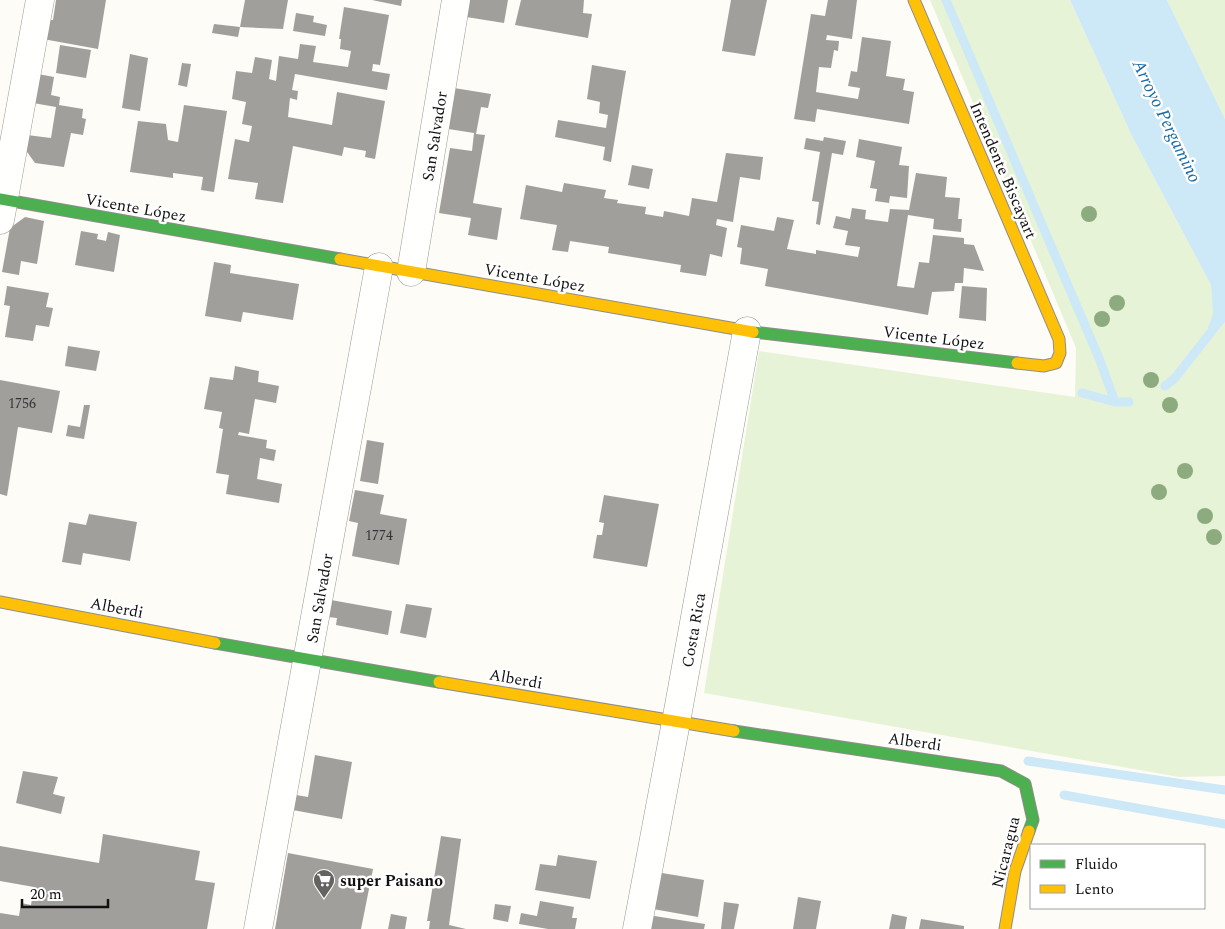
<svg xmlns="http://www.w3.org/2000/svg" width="1225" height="929" viewBox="0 0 1225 929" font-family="Spectral,serif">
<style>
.green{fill:#e7f3d7}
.water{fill:#cde8f7}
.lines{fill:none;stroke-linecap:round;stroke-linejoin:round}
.stream{stroke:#cde8f7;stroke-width:9}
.building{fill:#a19f9c}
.street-casing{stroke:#979795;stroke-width:29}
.fast-casing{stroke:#8e8d8b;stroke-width:13}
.slow-casing{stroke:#8e8d8b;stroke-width:13}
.street{stroke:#fffffe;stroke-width:28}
.fast{stroke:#4caf50;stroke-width:11}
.slow{stroke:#ffc107;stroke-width:11}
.tree{fill:#8cac80}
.labels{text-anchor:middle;stroke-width:5;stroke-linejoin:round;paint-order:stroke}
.number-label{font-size:14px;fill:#353434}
.street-label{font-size:16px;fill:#111;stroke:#fff}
.poi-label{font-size:16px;font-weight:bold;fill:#111;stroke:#fff;text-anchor:start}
.water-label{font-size:18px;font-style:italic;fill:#1768a6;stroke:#fff}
</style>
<rect width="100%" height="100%" fill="#fdfcf7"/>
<path class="green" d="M930,0H1070L1132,136L1211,285L1215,334L1225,322V776L1179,777L704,693L759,351L1075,397L1076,348Z
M1167,0H1225V119Z"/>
<path class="water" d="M1070,0H1167L1225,119V322L1215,334L1208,328L1213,314L1211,285L1132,136Z"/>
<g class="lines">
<path class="stream" d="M946,0L1099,358L1115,402
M1165,386L1175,378L1211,332
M1082,393L1115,402H1129
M1028,761L1225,790
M1064,795L1225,824"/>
</g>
<path class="building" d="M56,0H106L98,49L43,39L47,20H53Z
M245,0H288L283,29L240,27Z
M372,0H402L401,6Z
M463,0H508L504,23L460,16Z
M521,0H584L583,13L592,14L588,38L515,25Z
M731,0H767L755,56L722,51Z
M828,0H857L852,39L827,35L826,40L839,41L838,51L834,50L831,68L819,67L816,92L858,99L860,88L848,86L851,71L857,72L862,37L891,41L886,76L905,79L903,90L914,92L909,124L817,109L815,122L794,119L811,14L825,16Z
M344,7L389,15L380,65L373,64L372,71L390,74L387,90L295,74L292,90L298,91L297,100L290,98L288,117L332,125L337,92L385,101L375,159L365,157L366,151L344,147L342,156L293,146L283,203L255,199L258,183L228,179L235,139L249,142L252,126L242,124L246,102L232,99L236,71L252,73L255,57L272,60L269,79L276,81L279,56L298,59L300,44L316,46L313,62L348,67L351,51L340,49L341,39H339Z
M296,13L314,16L313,22L327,25L325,36L293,31Z
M214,24L240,27L238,37L212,33Z
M60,45L91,50L86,78L56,73Z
M130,54L148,58L140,111L122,108Z
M182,63L191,64L187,87L178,85Z
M592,65L626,71L611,162L603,160L605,147L555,137L558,120L606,128L608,115L599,113L600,102L587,99Z
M38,74L54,77L51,95L60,97L59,105L83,109L82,118L86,119L83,135L71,133L64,167L35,163L25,149L27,135L51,138L56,107L33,103Z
M448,87L491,94L488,108L481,107L476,134L485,135L473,203L502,208L497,240L468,235L471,218L439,213L450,148L472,151L474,133L442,128Z
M184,105L227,111L214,192L201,190L203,177L173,173V178L130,172L138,121L166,124L168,140L178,142Z
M824,137L846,141L843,155L832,153L820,225L816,224L819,202L812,201L820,152L804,149L806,138L823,141Z
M859,139L902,147L899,165L909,166L907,198L890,196L889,203L875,201L877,189L870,188L875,161L856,157Z
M726,153L763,157L760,180L740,177L733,222L717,219L716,225L727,228L722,257L710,254L706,276L680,272L681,265L608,253L609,247L570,241L568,252L552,250L557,225L520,219L526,185L562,192L564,183L606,190L604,198L618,200L617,203L646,207L645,214L663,217L664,211L689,216L692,198L717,202Z
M632,165L653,169L649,189L628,185Z
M916,173L947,177L945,197L960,198L958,219H962L961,232L933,229L934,219L908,215L897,286L914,288L919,262L929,263L933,235L964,238V244L974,245L984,271L964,268L963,283H955L954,291L932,292L928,315L765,286L768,269L740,264L742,248L737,247L741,225L774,231L777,217L794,220L787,249L816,254V250L858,257L860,247L845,245L848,231L833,228L836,216L850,219L852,208L866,210L865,219L888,222L890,209L909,210Z
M25,217L44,221L37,264L21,261L19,275L2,272L10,228Z
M81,231L98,234L97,239L106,241L108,232L120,235L114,272L75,265Z
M214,262L231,265L230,273L299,284L293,320L243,312L241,322L205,316Z
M7,286L49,293L46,307L53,308L49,327L36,325L33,341L5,337L10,306L4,305Z
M962,286L987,288L986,321L959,318Z
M68,346L100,351L96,371L65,366Z
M235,366L259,371L258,382L279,386L276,403L255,399L249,434L239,432L238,435L267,440L266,448L276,450L274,461L260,458L257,479L282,484L279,503L226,494L229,475L216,473L223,429L219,428L222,412L204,409L210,377L233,380Z
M0,380L60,391L52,433L18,427L7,496L0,494Z
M84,405H90L84,439L66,436L68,425L80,427Z
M367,440L384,443L378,484L360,481Z
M355,490L384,495L380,514L407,519L399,565L352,556L358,523L349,521Z
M604,495L659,504L647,567L593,558L597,535H602L604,523L599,522Z
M89,514L137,522L130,561L83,553L81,565L62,562L69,522L86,525Z
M331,600L392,611L388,635L336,625L337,618L328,617Z
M406,604L432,608L426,638L400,633Z
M315,755L352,762L342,819L287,809L290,794L308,797Z
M23,771L58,777L53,794L65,797L61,814L16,803Z
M103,834L200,851L195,880L215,883L207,929H0V913L19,916L21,903L31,905L34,887L0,881V846L99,863Z
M441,836L461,839L449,925L466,929H429L430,921H427Z
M288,853L373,869L361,929H275Z
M558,855L597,861L590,899L535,890L540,864L556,866Z
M656,872L704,880L698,917L653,909Z
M798,897L821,901L816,929H793Z
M540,901L574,907L572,918H577L575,929H548L519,924L521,913L537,916Z
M724,902L739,904L734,929H721Z
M495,904L511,906L508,922L493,919Z
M391,914L407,917L405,929H388Z
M892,914L907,917L905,929H889Z
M648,915L705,924L704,929H646Z
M921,919L964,926V929H919Z"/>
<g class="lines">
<g class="street-casing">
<path id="street" d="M0,220L40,0
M411,272L456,0
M258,929L379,267
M637,929L676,722L747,331"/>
</g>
<g class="fast-casing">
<path id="fast" d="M0,199L340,259
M753,332L1017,363
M215,643L439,682
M734,731L1001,771L1025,784L1033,820L1029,831"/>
</g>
<g class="slow-casing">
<path id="slow" d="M914,0L1059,339L1060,353L1056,363L1044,366L1017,363
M340,259L753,332
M0,602L215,643
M439,682L734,731
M1005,929L1015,871L1029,831"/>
</g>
<use href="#street" class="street"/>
<use href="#fast" class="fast"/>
<use href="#slow" class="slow"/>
</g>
<g class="tree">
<circle cx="1089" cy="214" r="8"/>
<circle cx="1117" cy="303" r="8"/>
<circle cx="1102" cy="319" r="8"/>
<circle cx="1151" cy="380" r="8"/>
<circle cx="1170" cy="405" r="8"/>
<circle cx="1185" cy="471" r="8"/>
<circle cx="1159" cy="492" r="8"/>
<circle cx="1205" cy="516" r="8"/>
<circle cx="1214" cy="537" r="8"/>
</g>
<defs>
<g id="supermarket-pin" transform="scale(1.125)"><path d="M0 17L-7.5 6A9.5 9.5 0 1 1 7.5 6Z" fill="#646362" stroke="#fff"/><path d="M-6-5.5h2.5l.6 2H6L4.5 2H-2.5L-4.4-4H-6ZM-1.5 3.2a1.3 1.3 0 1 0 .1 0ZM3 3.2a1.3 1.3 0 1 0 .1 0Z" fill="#fff"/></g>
</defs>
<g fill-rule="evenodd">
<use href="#supermarket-pin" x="324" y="880"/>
</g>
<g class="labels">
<g class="number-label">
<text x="22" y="408">1756</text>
<text x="379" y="540">1774</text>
</g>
<g class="street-label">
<text transform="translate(434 136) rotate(-81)" y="6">San Salvador</text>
<text transform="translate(1004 170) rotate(67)" y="6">Intendente Biscayart</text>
<text transform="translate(136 207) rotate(10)" y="6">Vicente López</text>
<text transform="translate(535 277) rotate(10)" y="6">Vicente López</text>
<text transform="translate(934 337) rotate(7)" y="6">Vicente López</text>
<text transform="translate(319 598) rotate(-80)" y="6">San Salvador</text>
<text transform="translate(117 607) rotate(11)" y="6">Alberdi</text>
<text transform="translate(693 630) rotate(-80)" y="6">Costa Rica</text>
<text transform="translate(516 678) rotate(10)" y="6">Alberdi</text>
<text transform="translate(915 741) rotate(8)" y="6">Alberdi</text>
<text transform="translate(1005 852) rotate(-76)" y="6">Nicaragua</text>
</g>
<g class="poi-label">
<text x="340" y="886">super Paisano</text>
</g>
<g class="water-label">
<text transform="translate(1167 121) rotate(64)" y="6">Arroyo Pergamino</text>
</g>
</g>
<rect x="1030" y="844" width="175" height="65" fill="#ffffff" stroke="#a0a0a0"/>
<rect x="1040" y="860" width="25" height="8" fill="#4caf50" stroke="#a0a0a0"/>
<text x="1075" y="869" font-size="15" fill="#111111">Fluido</text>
<rect x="1040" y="885" width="25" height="8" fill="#ffc107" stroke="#a0a0a0"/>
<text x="1075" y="894" font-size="15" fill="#111111">Lento</text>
<path d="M22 899v8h86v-8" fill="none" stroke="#111111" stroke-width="2.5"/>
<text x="30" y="899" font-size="15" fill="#111111" stroke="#ffffff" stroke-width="4" paint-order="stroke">20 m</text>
</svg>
